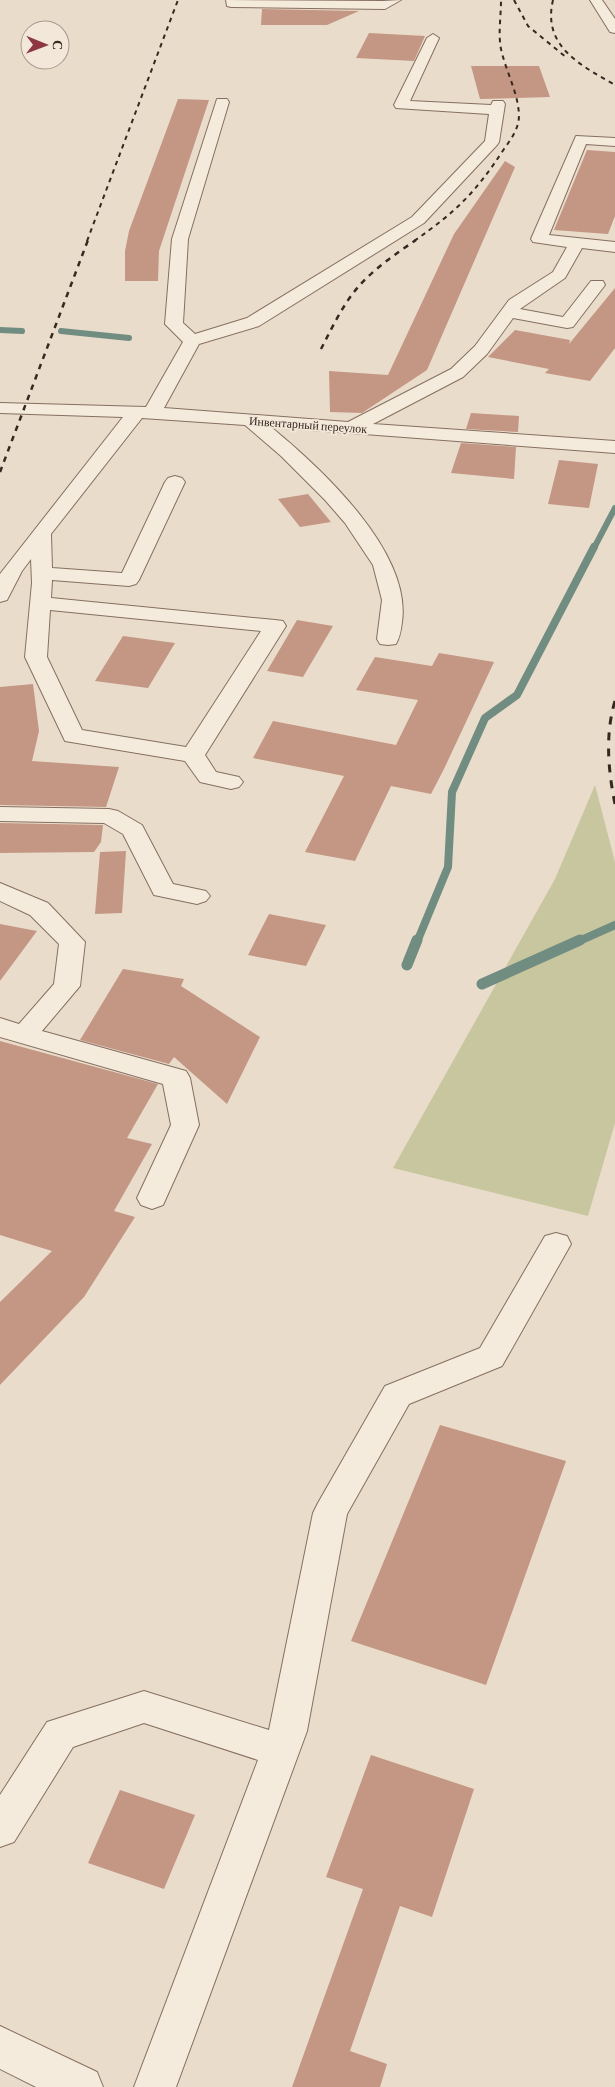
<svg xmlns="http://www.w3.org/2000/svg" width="615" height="2087" viewBox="0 0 615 2087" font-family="'Crimson Pro',serif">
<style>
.green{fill:#c7c69f}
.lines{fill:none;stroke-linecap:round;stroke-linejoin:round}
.stream-far2{stroke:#718d82;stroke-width:6}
.stream-far1{stroke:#718d82;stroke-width:8}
.stream{stroke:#718d82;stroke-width:11}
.building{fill:#c49684}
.minor-casing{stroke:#856f60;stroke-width:2}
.minor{fill:#f5ebdd;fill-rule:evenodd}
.rail-far2{stroke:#372922;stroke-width:2;stroke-dasharray:4.5 4.5;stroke-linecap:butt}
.rail-far1{stroke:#372922;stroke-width:2.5;stroke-dasharray:5.5 5.5;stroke-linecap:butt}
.rail{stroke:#372922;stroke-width:3;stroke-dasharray:8 8;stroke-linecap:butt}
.labels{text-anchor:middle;stroke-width:4;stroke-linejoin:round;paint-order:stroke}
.far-street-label{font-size:12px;fill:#372922;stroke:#f2e7d9}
</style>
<rect width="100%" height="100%" fill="#eadcca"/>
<path class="green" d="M595,785L615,862V1123L588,1216L393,1168L555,879Z"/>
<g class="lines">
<path class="stream-far2" d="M0,330L22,331
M61,331L129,338
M594,548L615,508"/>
<path class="stream-far1" d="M417,942L448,867L452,792L485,718L517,695L594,547
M577,942L615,925"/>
<path class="stream" d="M407,965L417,940
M482,984L580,940"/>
</g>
<path class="building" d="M262,9L359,11L327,25H261Z
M369,33L425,36L414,61L356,58Z
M471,66H539L550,97L480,99Z
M178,99L209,100L159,251L158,281H125V251L129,231Z
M587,150L615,152V216L608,234L554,230Z
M505,161L515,167L427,370L362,413L330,412L329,371L388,375L454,234Z
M615,288V348L590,381L545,373L549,369L488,357L515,330L570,340L569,344Z
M471,413L519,416L518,432L466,429Z
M461,443L516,447L514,479L451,473Z
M559,460L598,464L589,508L548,504Z
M308,494L331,522L300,527L278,499Z
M297,620L333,626L303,677L267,671Z
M123,636L175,643L148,688L95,681Z
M439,653L494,662L444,769L431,794L391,786L355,861L305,852L344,776L253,758L273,721L396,745L418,700L356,690L375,657L432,666Z
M33,684L39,731L32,761L119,767L106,807L0,805V687Z
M0,823L103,825L101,842L94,852L0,853Z
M126,851L122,913L95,914L100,852Z
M269,914L326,925L306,966L248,955Z
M0,924L37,931L0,981Z
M123,969L184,979L181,986L260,1037L227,1104L174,1057L169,1064L80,1040Z
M0,1041L158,1084L127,1138L152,1144L114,1211L135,1217L84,1297L0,1385V1302L52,1251L0,1235Z
M440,1425L566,1461L486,1685L351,1641Z
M371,1755L474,1789L432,1917L400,1906L350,2051L387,2064L380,2087H292L363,1889L326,1877Z
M120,1790L195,1815L164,1889L88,1863Z"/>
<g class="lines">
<g class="minor-casing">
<path id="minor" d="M226,0L383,1L401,0L385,9L231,7L227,6Z
M590,0H602L615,19V33L610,32Z
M433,34L439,38L410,101L491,105L493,101H503L505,104L499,142L497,145L424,223L259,326L199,344L164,408L348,422L451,369L475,346L509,300L553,272L567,247L533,242L531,239L576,136L615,138V146L586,144L549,235L615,242V252L582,248L565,278L520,309L563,317L591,281H603L605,285L573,327L567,328L513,318L487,354L463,377L373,424L615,441V453L271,427C321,468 412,552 402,622C401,630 400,637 396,644L388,645L380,644L377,639L382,600L373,565L345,523L325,500L281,456L245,425L142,418L51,534L52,568L122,573L165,482L168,478L175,476L182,478L185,482L139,580L136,584L129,586L52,580L51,598L275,620L283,621L286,626L205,755L216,772L239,777L243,782L239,787L231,789L200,782L185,761L65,741L25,657L32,583L31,559L22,571L7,600L0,602V574L123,417L0,413V403L146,407L183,342L165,324L172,239L217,99H227L229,102L188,239L183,323L195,334L247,318L412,217L485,141L489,114L396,108L394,105L427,38ZM50,610L261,631L186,747L82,730L47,657Z
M0,807L109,809L118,811L142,825L173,884L206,891L210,896L206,901L197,904L154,895L123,834L104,823L0,821Z
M0,883L48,903L85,942L80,986L42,1031L186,1071L190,1078L199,1125L163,1205L152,1209L141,1205L137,1198L171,1125L163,1084L0,1037V1018L19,1024L54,984L59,944L30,915L0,901Z
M556,1233L567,1236L571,1244L502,1366L409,1404L347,1514L307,1731L176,2087H134L258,1760L144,1723L73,1747L14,1842L0,1847V1795L47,1722L144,1691L269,1730L313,1513L318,1503L385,1386L480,1348L545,1236Z
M0,2026L97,2072L103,2087H36L0,2069Z"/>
</g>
<use href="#minor" class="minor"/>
<path class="rail-far2" d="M514,0L528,26L567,58
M553,0C542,46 580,65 615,85
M87,241L178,0
M414,241C456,212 476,192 504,149C511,139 519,129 519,115C518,92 506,72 501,49C498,34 501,16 501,0"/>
<path class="rail-far1" d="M321,349C332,328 343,304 359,286C375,268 397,253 416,240
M0,472L88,240"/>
<path class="rail" d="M615,701C605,734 608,770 615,804"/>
</g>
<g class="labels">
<g class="far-street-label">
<text transform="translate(308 425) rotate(4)" y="4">Инвентарный переулок</text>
</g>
</g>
<g transform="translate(45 45) rotate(91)"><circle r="24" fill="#f2e7d9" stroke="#a79b90"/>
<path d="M0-4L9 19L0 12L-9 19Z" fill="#8d3743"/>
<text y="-8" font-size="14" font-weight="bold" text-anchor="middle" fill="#372922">С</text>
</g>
</svg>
